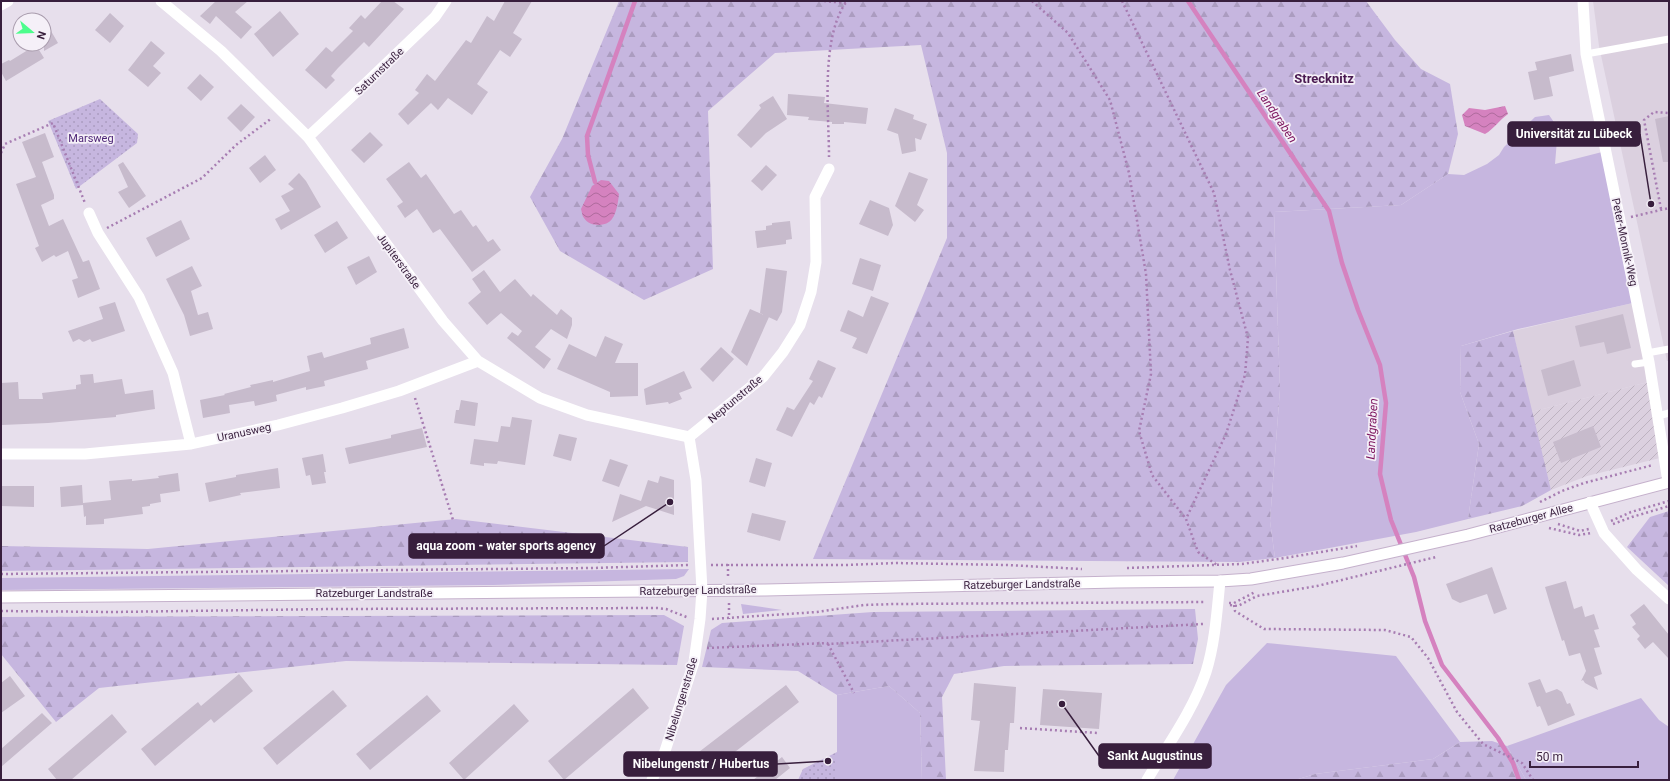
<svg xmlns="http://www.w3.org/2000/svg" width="1670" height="781" viewBox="0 0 1670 781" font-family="Roboto,sans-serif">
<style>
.built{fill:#dbd0df}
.industrial{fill:url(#industrial-furrows)}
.grass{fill:#c6b6df}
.forest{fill:url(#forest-firs)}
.park{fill:url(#park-dots)}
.water{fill:url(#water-waves)}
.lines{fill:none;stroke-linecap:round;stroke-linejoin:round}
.stream{stroke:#d582bf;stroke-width:4.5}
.building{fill:#c7bbcc}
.secondary-casing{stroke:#c5b1cc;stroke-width:13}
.path{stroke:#a77db2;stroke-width:2.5;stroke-dasharray:2 3;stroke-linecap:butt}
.service{stroke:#fff;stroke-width:7}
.minor{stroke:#fff;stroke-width:11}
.secondary{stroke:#fff;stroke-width:11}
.labels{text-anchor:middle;stroke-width:3.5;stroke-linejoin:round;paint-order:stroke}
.street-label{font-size:11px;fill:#381f3d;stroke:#f5f0f8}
.park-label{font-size:11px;fill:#4e2677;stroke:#f5f0f8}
.water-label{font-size:12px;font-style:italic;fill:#7d155f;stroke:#f5f0f8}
.quarter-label{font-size:13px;font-weight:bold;fill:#491950;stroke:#f5f0f8}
.leader{fill:none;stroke:#381f3d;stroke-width:1.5}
.callout-dot{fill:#381f3d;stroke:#f5f0f8;stroke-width:1.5}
.callout{fill:#381f3d;stroke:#381f3d;stroke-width:1.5}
.callout-label{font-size:12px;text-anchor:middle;font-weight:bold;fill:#fff}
</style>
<defs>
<pattern id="industrial-furrows" width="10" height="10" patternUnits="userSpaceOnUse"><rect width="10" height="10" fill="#dbd0df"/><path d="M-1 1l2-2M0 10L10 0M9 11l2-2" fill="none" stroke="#bdb2c0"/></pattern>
<pattern id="forest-firs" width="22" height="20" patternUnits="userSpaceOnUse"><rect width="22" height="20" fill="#c6b6df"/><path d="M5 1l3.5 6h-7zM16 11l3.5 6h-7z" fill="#ab9cc0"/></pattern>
<pattern id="park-dots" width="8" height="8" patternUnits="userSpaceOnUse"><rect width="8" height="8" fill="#c6b6df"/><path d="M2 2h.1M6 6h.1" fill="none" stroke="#ab9cc0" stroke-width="1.8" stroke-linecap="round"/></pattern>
<pattern id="water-waves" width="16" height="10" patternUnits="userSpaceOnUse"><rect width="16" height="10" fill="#d582bf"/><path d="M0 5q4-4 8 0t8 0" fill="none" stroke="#ae6a9c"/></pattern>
</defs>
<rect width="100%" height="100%" fill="#e7dfec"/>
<path class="built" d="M1593,1H1669V361H1667L1599,46Z
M1637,302L1652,381L1531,412L1513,331Z"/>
<path class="industrial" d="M1652,381L1664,457L1587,476L1551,490L1531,412Z"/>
<path class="grass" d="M1549,115L1558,128L1555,164L1606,151L1637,302L1518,329L1461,346L1460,392L1479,444L1468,519L1416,532L1275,558L1270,521L1280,389L1274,212L1401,205L1448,174L1464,175L1487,164L1499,155L1504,147L1535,117Z
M689,569L684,576L676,579L493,585L1,590V578Z
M741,604L782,610L743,614Z
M1267,643L1396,656L1460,742L1433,759L1315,774L1295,780H1173L1226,685Z
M889,686L920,713L922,780H837V695Z
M1641,698L1659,720L1669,727V780H1526L1507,746Z"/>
<path class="forest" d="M619,1H1366L1395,40L1421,69L1450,84L1458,134L1448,174L1401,205L1274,212L1280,389L1270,521L1275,558L1240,562L813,559L947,238V153L921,45L775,53L708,111L713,269L644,300L560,251L530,197L562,139Z
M1513,331L1551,490L1522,506L1468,519L1479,444L1460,392L1461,346Z
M1669,511V586L1627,547L1650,517Z
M456,519L688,547V562L1,571V546L148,549Z
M1195,609L1198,639L1193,664L1004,666L954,674L942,697L946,780H922L920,713L889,686L837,695L798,671L702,667L711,630L722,623L873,612Z
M664,615L684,626L677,665L346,661L99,688L56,722L1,654V617Z
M1492,741L1507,746L1526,780H1295L1315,774L1433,759L1460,742Z"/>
<path class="park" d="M100,99L138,134L137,143L76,189L48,121Z
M837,752V780H798L803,769Z"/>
<path class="water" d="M1505,106L1508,114C1499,120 1494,129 1485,134L1465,126L1462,115L1469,108L1485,110Z
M601,180L609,181L619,194C618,202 617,212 612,219C607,227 589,227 584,218C582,216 582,212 581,209L592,186Z"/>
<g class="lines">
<path class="stream" d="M1188,1L1329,211L1342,263L1358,310L1380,365L1386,403L1380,474L1391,520L1414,577L1425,621L1442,665L1498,738L1513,763L1519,780
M595,182L588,155L587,136L635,1"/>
</g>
<path class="building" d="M216,1H248L235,12L252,27L241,39L216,16L210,24L200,16Z
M382,1H393L404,9L369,47L364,42L338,68L331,76L335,80L326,89L305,70L326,47L332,52L353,31L349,28L361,15L365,19Z
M505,1H532L513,33L522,39L510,57L500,50L477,84L488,92L472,115L448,98L438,110L431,103L408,125L398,114L419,93L415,90L427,74L435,81L466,40L471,43L487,16L494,21Z
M280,11L299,34L273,57L254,34Z
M110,13L124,26L110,43L95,30Z
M44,19L58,43L44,51Z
M151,41L165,53L153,66L161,73L148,87L128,70Z
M36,45L44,58L6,81L1,72V64L9,60L10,61Z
M1571,54L1574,71L1549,77L1553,96L1534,100L1528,72L1537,70L1535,62Z
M200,74L214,87L201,101L187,88Z
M788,94L825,97L824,103L868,108L866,124L844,122V124H832V122L808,120L809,117L787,115Z
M773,96L787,119L766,133L751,148L737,135L761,108L759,105Z
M241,104L255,117L241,132L227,118Z
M895,108L914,115L913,119L927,124L921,140L915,138L916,151L902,154L898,134L887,130Z
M1669,116V162H1663L1655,119Z
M370,132L383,145L364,163L351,150Z
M45,133L54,157L42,162L54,195V199L41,205L49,226L63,219L83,262L89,260L100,289L78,298L72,280L78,278L68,251L56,257L54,255L42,262L35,248L39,246L16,184L36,177L22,142Z
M265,155L276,170L260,183L249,168Z
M123,162L146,196L129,208L118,192L128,187L118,165Z
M409,162L421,178L426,174L454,214L461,210L473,227L476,225L488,242L493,239L501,250L472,272L440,229L433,233L417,209L405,218L397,206L403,202L386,179Z
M766,165L777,175L762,191L751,181Z
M909,172L928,179L917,205L924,210L915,222L895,206Z
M299,173L306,181L321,207L281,230L275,219L290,211L281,196L294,189L288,184Z
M870,200L889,208L893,225L888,236L859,224Z
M181,220L190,239L156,257L146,238Z
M337,221L348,238L325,253L314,235Z
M790,221L792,239L786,240V244L757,248L755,231L766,230V226L772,225V223Z
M369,256L377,272L356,285L347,267Z
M860,258L881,265L873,291L852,284Z
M192,266L202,286L191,291L198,315L208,312L213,329L190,336L184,315L166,279Z
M766,268L787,271L782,312L777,321L760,313Z
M484,270L500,292L515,279L531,297L533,294L557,315L561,309L572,318V325L567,339L551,329L535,347L551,359L544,369L507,338L512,332L518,336L522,331L501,313L487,325L468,303L481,292L472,279Z
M871,296L889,303L867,354L852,348L857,338L840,331L848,310L863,317Z
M115,302L125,331L92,342L90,339L84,342L79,339L73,342L68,331L103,319L99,307Z
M750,309L769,317L747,366L731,352Z
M1623,314L1631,348L1607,354L1604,342L1580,347L1575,326Z
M404,328L409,348L366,361L368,369L324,381L325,386L306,390V387L276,395L277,401L255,406L254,401L229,405L230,413L203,418L200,400L225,395L224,394L251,387L250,385L273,380V382L310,371L307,356L322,352L324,358L371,344L370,338Z
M605,336L623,344L615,363H638V396L610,397V392L557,369L569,344L596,357Z
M721,347L734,359L713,382L700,369Z
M818,360L836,368L822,398L819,396L814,405L810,402L792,437L776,430L787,407L794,410L813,381L809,379Z
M1574,360L1581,386L1548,396L1541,370Z
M684,371L692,388L679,393L682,399L669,404L668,402L646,405L644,389Z
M93,374L94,383L122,379L125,394L153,390L155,409L116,415V417L48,423L2,425L1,383L18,382L19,399H43L42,393L76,389V385L81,384L80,375Z
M461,400L478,403L475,426L454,423L456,410H459Z
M512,417L532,420L525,465L498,461L497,464L484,463V466L470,464L474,439L498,442L501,426L510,427Z
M1593,426L1601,447L1561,463L1553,442Z
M422,428L427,447L349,464L345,448L391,438V435Z
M559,434L577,438L571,461L553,456Z
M323,454L326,472H324L326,483L312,485L310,475L306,476L302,458Z
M756,458L772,463L765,487L749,482Z
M610,459L628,465L619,487L602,481Z
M278,468L280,488L240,493L241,495L209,502L205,483L236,477V475Z
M178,473L180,491L160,494L161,502L150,504V506L142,507L143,514L104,519V524L86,525V516L84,517L83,505L61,507L60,487L82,485L83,503L111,500L109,481L132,479V481L159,478L158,476Z
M660,476L674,480V515L646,506L612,522L620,494L641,501L648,480L658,483Z
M1,486H34V507L1,506Z
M752,513L786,521L780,541L747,532Z
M1492,567L1507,609L1494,614L1487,594L1460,603L1452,599L1446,584Z
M1566,581L1574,609L1582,606L1585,617L1594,614L1599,629L1594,630L1600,647L1594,648L1602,674L1594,677L1598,690L1585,683L1583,680L1581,681L1586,671L1580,653L1569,656L1564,640L1562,641L1550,604L1545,587Z
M1644,604L1669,635V659L1653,642L1645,649L1637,639L1640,636L1632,627L1636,624L1630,615Z
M239,674L253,691L214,723L211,719L155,766L141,749L198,702L201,706Z
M10,676L25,696L1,713V683Z
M1540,679L1546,693L1557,689L1562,692L1567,704L1570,703L1575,715L1548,726L1540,706L1537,707L1528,683Z
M974,683L1016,687L1014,723H1010L1008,750H1005L1004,772L974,771L980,721L971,720Z
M786,685L799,702L708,773L695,755Z
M633,688L649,708L564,780L548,761Z
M1043,689L1102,693L1099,729L1040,725Z
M333,690L347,706L277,765L263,748Z
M427,695L441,711L370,770L356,754Z
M514,704L529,721L464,780L449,763Z
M42,713L52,723L1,767V749Z
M112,714L127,732L71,780H57L48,769Z
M782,757L790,768L775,780H753Z"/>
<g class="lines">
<g class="secondary-casing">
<path id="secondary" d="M1,597L765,590L1117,582L1220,581L1251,579L1343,563L1468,535L1669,482"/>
</g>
<path class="path" d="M824,1L846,3
M1032,1L1068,33L1110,100L1129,173L1146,274L1151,374L1139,431L1152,475L1186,519
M1122,1L1214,193L1230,270L1248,338L1245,375L1226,434L1186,519L1198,552L1217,565
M1,153L5,144L53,123L85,203
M829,157C829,113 820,37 847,1
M1661,209L1644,120L1654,112L1669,113
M1631,217L1669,208
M107,228L202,178L236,145L272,118
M415,398L453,520
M1540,502L1562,491L1584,483L1653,465
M1611,521L1631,512L1669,501
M1558,524L1580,531L1589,529
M1613,524L1632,517L1669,506
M1549,528L1579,535L1591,533
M728,564V578
M711,565H846L896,563L1007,565L1082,569
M1127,568L1242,564L1285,558L1357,546
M1,574L593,568L688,565
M729,603V619
M1229,603H1234L1255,592
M1230,605L1238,606L1257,596L1317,586L1436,557
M1234,605L1235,611L1264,629L1385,630L1411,637L1428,658L1457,712L1483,744L1522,763L1533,780
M1,611L113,612L331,609L657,608L666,609L689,618
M712,619L817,612L864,605L895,604L1206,602
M828,644L854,693
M707,648L827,643L828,644L1203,624
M1020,728L1098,733"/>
<path class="service" d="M1586,54L1669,39
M1647,353L1669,349
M1635,364L1649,362
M1658,416L1669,413"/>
<path class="minor" d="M161,1L221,51L308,137L443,321L478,361L540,398L587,415L689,437
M1583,1L1586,54L1592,84L1649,362L1668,482
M1,5L8,1
M308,137L366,83L435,17L446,1
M89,213L98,233L139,297L173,373L191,444
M1,454H85L191,444L278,425L342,408L399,391L478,361
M1590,502L1604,533L1637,570L1669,599
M652,780L665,751L694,662L700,619L702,590L696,480L689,437L763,377L783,352L800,325L811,292L816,262L815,197L829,169
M1147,780C1167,746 1193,711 1206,672C1215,643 1217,611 1220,581"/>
<use href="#secondary" class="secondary"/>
</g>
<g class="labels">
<g class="street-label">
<text transform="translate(379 71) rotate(-44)" y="4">Saturnstraße</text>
<text transform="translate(1625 242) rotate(78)" y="4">Peter-Monnik-Weg</text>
<text transform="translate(399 261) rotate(54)" y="4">Jupiterstraße</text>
<text transform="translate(735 399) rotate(-40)" y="4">Neptunstraße</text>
<text transform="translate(244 432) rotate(-12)" y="4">Uranusweg</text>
<text transform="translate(1531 518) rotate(-15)" y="4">Ratzeburger Allee</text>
<text transform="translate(1022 584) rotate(-1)" y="4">Ratzeburger Landstraße</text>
<text transform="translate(698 590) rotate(-1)" y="4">Ratzeburger Landstraße</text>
<text x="374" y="597">Ratzeburger Landstraße</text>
<text transform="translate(681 699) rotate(-73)" y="4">Nibelungenstraße</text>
</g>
<g class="park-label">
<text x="91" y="142">Marsweg</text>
</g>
<g class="water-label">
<text transform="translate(1277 116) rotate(56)" y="4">Landgraben</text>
<text transform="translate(1372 429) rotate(-87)" y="4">Landgraben</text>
</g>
<g class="quarter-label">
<text x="1324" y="83">Strecknitz</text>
</g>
</g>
<path class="leader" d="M1651 204L1640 134M670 502L604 546M1062 704L1099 756M828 761L777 764"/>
<g class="callout-dot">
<circle cx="1651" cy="204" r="4"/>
<circle cx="670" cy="502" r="4"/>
<circle cx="1062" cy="704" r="4"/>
<circle cx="828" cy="761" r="4"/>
</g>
<g class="callout">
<rect x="1508" y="122" width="132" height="24" rx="4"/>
<rect x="409" y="534" width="195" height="24" rx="4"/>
<rect x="1099" y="744" width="112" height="24" rx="4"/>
<rect x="624" y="752" width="153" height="24" rx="4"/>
</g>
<g class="callout-label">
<text x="1574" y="138">Universität zu Lübeck</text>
<text x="506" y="550">aqua zoom - water sports agency</text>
<text x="1155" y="760">Sankt Augustinus</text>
<text x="701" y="768">Nibelungenstr / Hubertus</text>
</g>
<rect width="1670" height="781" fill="none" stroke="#381f3d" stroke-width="4"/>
<g transform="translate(32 32) rotate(109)"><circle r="19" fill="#f5f0f8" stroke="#a99cad"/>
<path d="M0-3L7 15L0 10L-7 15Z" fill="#4cfd8c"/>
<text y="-6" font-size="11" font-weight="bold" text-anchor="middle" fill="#381f3d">N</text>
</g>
<path d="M1530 761v6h108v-6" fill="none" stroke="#381f3d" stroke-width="2"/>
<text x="1536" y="761" font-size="12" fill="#381f3d" stroke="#f5f0f8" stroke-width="3" paint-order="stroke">50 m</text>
</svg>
